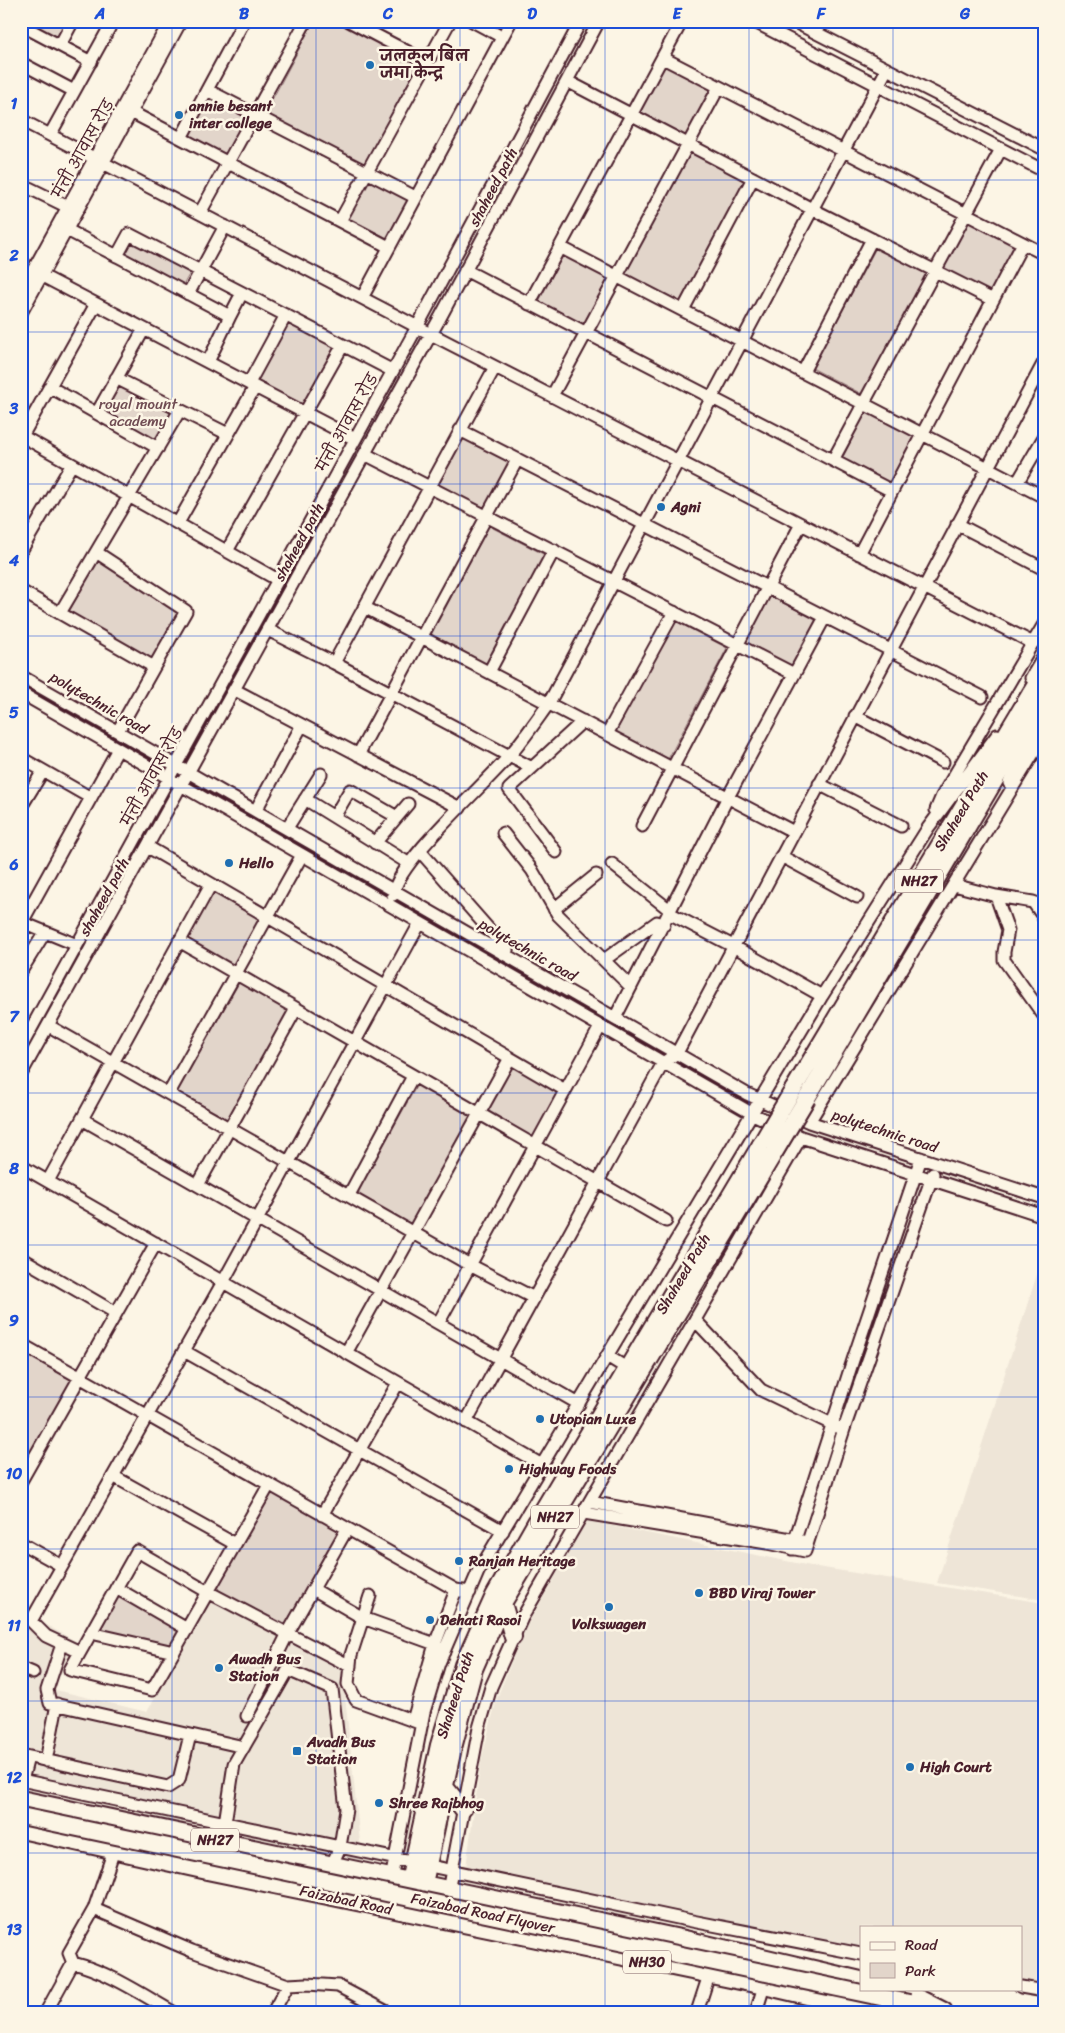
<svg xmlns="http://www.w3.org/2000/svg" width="1065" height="2033" viewBox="0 0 1065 2033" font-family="Sriracha,'Playpen Sans Deva',sans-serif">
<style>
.built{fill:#eee5d7}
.green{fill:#e2d5ca;stroke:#967a7a}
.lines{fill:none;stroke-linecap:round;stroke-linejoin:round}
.minor-casing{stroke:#4a1f2b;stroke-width:15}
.highway-casing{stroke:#4a1f2b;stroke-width:20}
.minor{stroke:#fcf5e5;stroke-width:11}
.highway{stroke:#fcf5e5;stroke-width:16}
.highway-bridge-casing{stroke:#4a1f2b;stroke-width:20;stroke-linecap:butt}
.highway-bridge{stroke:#fcf5e5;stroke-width:16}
.grid{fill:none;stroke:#1d4ed8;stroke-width:1;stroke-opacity:0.55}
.poi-dot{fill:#1f6fb2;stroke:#fcf5e5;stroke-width:2}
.labels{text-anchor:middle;stroke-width:5;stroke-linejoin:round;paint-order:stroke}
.shield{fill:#fcf5e5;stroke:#7f5f63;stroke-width:1}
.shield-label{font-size:14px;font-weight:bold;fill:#4a1f2b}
.poi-label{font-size:15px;font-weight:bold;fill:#4a1f2b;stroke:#fcf5e5;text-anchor:start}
.street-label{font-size:15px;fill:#4a1f2b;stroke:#fcf5e5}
.park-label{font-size:15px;fill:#704c53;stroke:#fcf5e5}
.neatline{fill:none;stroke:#1d4ed8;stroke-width:2}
.grid-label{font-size:16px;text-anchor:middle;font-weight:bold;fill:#1d4ed8}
</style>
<rect width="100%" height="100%" fill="#fcf5e5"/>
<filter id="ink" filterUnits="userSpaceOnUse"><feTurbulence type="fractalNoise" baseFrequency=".02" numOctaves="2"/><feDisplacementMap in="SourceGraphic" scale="10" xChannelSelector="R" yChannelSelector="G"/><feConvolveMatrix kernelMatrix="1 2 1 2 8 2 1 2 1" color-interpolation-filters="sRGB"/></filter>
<g filter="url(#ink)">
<path class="built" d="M1044,1253V1600L937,1583Z
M587,1521L811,1566L1044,1603V1985L1021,1980V1927H861V1948L466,1867L481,1761L497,1698L523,1633Z
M211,1599L342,1667L362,1862L21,1785V1611L79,1643L52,1689L147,1712Z"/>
<path class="green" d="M25,21H66L57,38Z
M314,21H337L418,64L364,165L265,113Z
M665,65L711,89L685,138L639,113Z
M209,97L248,118L226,157L188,136Z
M690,151L745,180L680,303L625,274Z
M370,178L409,199L387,238L349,218Z
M970,220L1016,245L990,293L944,268Z
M131,239L191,271L182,287L123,255Z
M877,246L927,272L862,394L812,368Z
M564,254L610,279L584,327L538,303Z
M288,320L335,346L302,406L255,380Z
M118,386L172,414L157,441L104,412Z
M866,411L914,435L889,483L842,459Z
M464,438L510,462L484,511L438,486Z
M489,526L545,555L487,664L431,635Z
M98,561L179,613L152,660L68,613Z
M770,596L817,621L792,668L745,644Z
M675,621L727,648L668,759L616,732Z
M212,893L259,919L233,966L186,940Z
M239,983L290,1012L228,1119L177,1091Z
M513,1065L560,1091L534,1138L487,1112Z
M417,1085L471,1115L411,1225L356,1195Z
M21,1352L71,1380L22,1467H21Z
M271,1491L340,1529L285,1627L217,1589Z
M118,1596L179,1630L170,1647L98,1630Z"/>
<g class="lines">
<g class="minor-casing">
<path id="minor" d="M349,21L427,62
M472,21L502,37
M753,21L1044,171
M793,21L1044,149
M21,25L91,62
M60,45L73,21
M663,58L1044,254
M21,63L74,91
M567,81L812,209L993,300
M207,90L415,197
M131,112L389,247
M21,120L431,334L1033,643
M50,135L113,21
M181,138L244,21
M21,184L68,207
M200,213L306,21
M340,221L450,21
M67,230L117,256
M560,247L1044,497
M465,270L892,491
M33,271L355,439
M21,292L170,21
M242,293L230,316L117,256L129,234L393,371
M188,294L225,226
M362,298L511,21
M529,304L682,21
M683,310L753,178
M21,313L181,21
M208,362L230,316
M803,372L872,239
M116,378L228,434
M249,383L286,315
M50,387L158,448
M552,396L719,87
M97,413L144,329
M460,430L982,697
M22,436L278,580
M21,438L96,304
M365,454L794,674
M833,460L1001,149
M1017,483L1044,437
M178,523L255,387
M957,524L1044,569
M21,551L72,464
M227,551L343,345
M96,552L186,611L154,667
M859,554L1023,243
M21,591L154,667L118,731
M364,607L794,832
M60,613L180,410
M268,630L334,663L532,768
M334,663L495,367
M489,672L554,550
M21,676L747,1094L809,1122L1044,1198
M1031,678L1044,656
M235,690L460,808
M21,693L751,1113L801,1137L1044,1216
M855,716L943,762
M607,734L674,612
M358,755L517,460
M21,758L91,798
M1009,783L1017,763L1044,718
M819,784L901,826
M305,799L408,863
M21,807L43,771
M256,810L302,725
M936,810L942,796L1044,624
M334,817L350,790L397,817
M642,826L801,524
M287,828L321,774
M503,833L532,870L558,915L631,987
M375,843L408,804
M148,847L565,1090
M420,851L507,950L504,954
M556,852L509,789L583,721
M781,856L857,897
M612,864L671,911
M954,885L996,896L1033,902L1044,906
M393,895C398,861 484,786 510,755C524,739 536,721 549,703L887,69
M996,896L1008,930L1004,952V960L1044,1016
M1033,902L1044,918
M554,909L596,875
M669,913L733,946L822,996
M21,922L77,945
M22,922L118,749
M179,941L666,1221
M604,960L657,922L664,925
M21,971L45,932
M615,1018L728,797L825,617
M49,1026L470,1265L534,1298
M21,1047L417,327L581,21
M21,1074L441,316L599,21
M169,1093L302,855
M82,1119L579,1404
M809,1122L1044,736
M21,1166L542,1465
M48,1181L211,884
M198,1185L296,1009
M349,1195L413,1076
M21,1258L116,1313
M695,1320L761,1390L838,1427
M439,1322L600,1027
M21,1344L456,1590L470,1592
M184,1351L503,1531
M346,1353L510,1058
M607,1356L620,1364
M466,1422L663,1063L677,1053L1044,362
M113,1476L235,1544
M21,1481L156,1243
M269,1485L152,1690L70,1670L137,1551L208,1592L350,1666
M590,1502L802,1541
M584,1513L767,1543L805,1551L844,1429L933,1174
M322,1515L398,1383
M21,1543L62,1566
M792,1549L853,1360L921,1158
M116,1588L187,1629
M313,1589L363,1618L435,1644L444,1652
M370,1596L351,1655L348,1684L356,1700L422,1724
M21,1616L31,1621L46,1636L80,1652
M31,1621L223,1282L420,923
M91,1633L174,1652
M62,1644L47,1690L50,1703L244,1747
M21,1668L33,1673
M247,1716L288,1633L347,1529
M413,1720L435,1644L456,1590
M21,1755L168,1787L179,1780L190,1735
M46,1761L57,1704
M21,1780L692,1921L861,1954
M22,1781L28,1757
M215,1840L225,1823L234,1764L288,1670L332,1689L346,1809L340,1847L330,1869
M390,1884L424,1712L439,1663L478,1572L822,996L928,828L997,735
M447,1896L479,1728L491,1687L522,1618L801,1137
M94,1909L192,1951L288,1985L307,1984L338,1986L387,2012
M73,1963C109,1972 141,1994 173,2012
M1021,1987L1044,1991
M46,2012L73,1963L69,1953L94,1909L114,1850
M273,2012L288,1985
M697,2012L709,1975
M756,2012L764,1986"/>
</g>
<g class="highway-casing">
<path id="highway" d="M793,1090L1044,671
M807,1098L1044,697
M503,1603L513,1637
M445,1787L463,1809
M21,1799L685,1939L861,1980
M21,1830L207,1871L764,1986L876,2012
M407,1891L439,1745L463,1665L494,1596L543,1510L761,1144
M422,1893L453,1748L474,1669L503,1603L774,1153
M901,1989L944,2011"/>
</g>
<use href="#minor" class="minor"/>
<use href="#highway" class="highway"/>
<g class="highway-bridge-casing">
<path id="highway-bridge" d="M761,1144L793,1090
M774,1153L807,1098
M21,1816L909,2003"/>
</g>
<use href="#highway-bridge" class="highway-bridge"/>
</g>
</g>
<path class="grid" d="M172,21V2012M316,21V2012M460,21V2012M605,21V2012M749,21V2012M893,21V1927M21,180H1044M21,332H1044M21,484H1044M21,636H1044M21,788H1044M21,940H1044M21,1093H1044M21,1245H1044M21,1397H1044M21,1549H1044M21,1701H1044M21,1853H1044M893,1989V2012"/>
<g class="poi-dot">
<circle cx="370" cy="65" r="5"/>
<circle cx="179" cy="115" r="5"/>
<circle cx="661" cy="507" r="5"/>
<circle cx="229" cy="863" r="5"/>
<circle cx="540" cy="1419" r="5"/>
<circle cx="509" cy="1469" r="5"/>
<circle cx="459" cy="1561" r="5"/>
<circle cx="699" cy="1593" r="5"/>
<circle cx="609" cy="1607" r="5"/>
<circle cx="430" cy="1620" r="5"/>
<circle cx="219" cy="1668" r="5"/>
<rect x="292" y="1746" width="10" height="10" rx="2.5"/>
<circle cx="910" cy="1767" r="5"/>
<circle cx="379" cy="1803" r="5"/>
</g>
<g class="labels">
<g class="shield">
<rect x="895" y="869.5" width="48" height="23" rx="4"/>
<rect x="531" y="1505.5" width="48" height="23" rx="4"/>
<rect x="191" y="1828.5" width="48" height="23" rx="4"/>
<rect x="623" y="1950.5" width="48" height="23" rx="4"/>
</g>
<g class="shield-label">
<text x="919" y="886">NH27</text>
<text x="555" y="1522">NH27</text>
<text x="215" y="1845">NH27</text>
<text x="647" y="1967">NH30</text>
</g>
<g class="poi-label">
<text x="380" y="61">जलकल बिल<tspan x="380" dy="17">जमा केन्द्र</tspan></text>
<text x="189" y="111">annie besant<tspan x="189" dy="17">inter college</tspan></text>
<text x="671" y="512">Agni</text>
<text x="239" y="868">Hello</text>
<text x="550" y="1424">Utopian Luxe</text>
<text x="519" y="1474">Highway Foods</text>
<text x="469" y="1566">Ranjan Heritage</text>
<text x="709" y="1598">BBD Viraj Tower</text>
<text x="440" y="1625">Dehati Rasoi</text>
<text x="609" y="1629" text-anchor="middle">Volkswagen</text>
<text x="229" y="1664">Awadh Bus<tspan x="229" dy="17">Station</tspan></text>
<text x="307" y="1747">Avadh Bus<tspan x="307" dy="17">Station</tspan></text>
<text x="920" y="1772">High Court</text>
<text x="389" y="1808">Shree Rajbhog</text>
</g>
<g class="street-label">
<text transform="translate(83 149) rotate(-61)" y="5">मंत्ती आवास रोड़</text>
<text transform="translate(493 187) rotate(-62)" y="5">shaheed path</text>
<text transform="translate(347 423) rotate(-61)" y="5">मंत्ती आवास रोड</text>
<text transform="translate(299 542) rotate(-61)" y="5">shaheed path</text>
<text transform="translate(99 703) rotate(30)" y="5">polytechnic road</text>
<text transform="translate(152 777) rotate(-61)" y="5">मंत्ती आवास रोड</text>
<text transform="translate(961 811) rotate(-59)" y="5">Shaheed Path</text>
<text transform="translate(104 897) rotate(-61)" y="5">shaheed path</text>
<text transform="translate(528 950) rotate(30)" y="5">polytechnic road</text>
<text transform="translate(885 1131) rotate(18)" y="5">polytechnic road</text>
<text transform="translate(683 1274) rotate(-59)" y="5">Shaheed Path</text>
<text transform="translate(455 1695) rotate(-72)" y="5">Shaheed Path</text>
<text transform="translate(346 1900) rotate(12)" y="5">Faizabad Road</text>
<text transform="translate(483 1913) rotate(12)" y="5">Faizabad Road Flyover</text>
</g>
<g class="park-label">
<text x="138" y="409">royal mount<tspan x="138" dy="17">academy</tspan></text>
</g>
</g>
<rect width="1065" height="2033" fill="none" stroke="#fcf5e5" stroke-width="55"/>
<rect x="860" y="1926" width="162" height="65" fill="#fcf5e5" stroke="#b59f9b"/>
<rect x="870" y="1942" width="25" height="8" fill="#fcf5e5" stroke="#b59f9b"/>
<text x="905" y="1950" font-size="15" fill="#4a1f2b">Road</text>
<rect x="870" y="1963" width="25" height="15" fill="#e2d5ca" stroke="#b59f9b"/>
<text x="905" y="1976" font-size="15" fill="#4a1f2b">Park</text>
<rect x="28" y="28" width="1010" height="1978" class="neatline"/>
<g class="grid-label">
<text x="100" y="19">A</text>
<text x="244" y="19">B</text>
<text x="388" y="19">C</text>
<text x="532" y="19">D</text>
<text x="677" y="19">E</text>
<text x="821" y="19">F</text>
<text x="965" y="19">G</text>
<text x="14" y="109">1</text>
<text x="14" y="261">2</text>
<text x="14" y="414">3</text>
<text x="14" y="566">4</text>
<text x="14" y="718">5</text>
<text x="14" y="870">6</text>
<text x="14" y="1022">7</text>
<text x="14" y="1174">8</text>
<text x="14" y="1326">9</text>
<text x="14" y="1479">10</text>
<text x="14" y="1631">11</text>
<text x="14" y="1783">12</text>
<text x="14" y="1935">13</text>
</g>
</svg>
